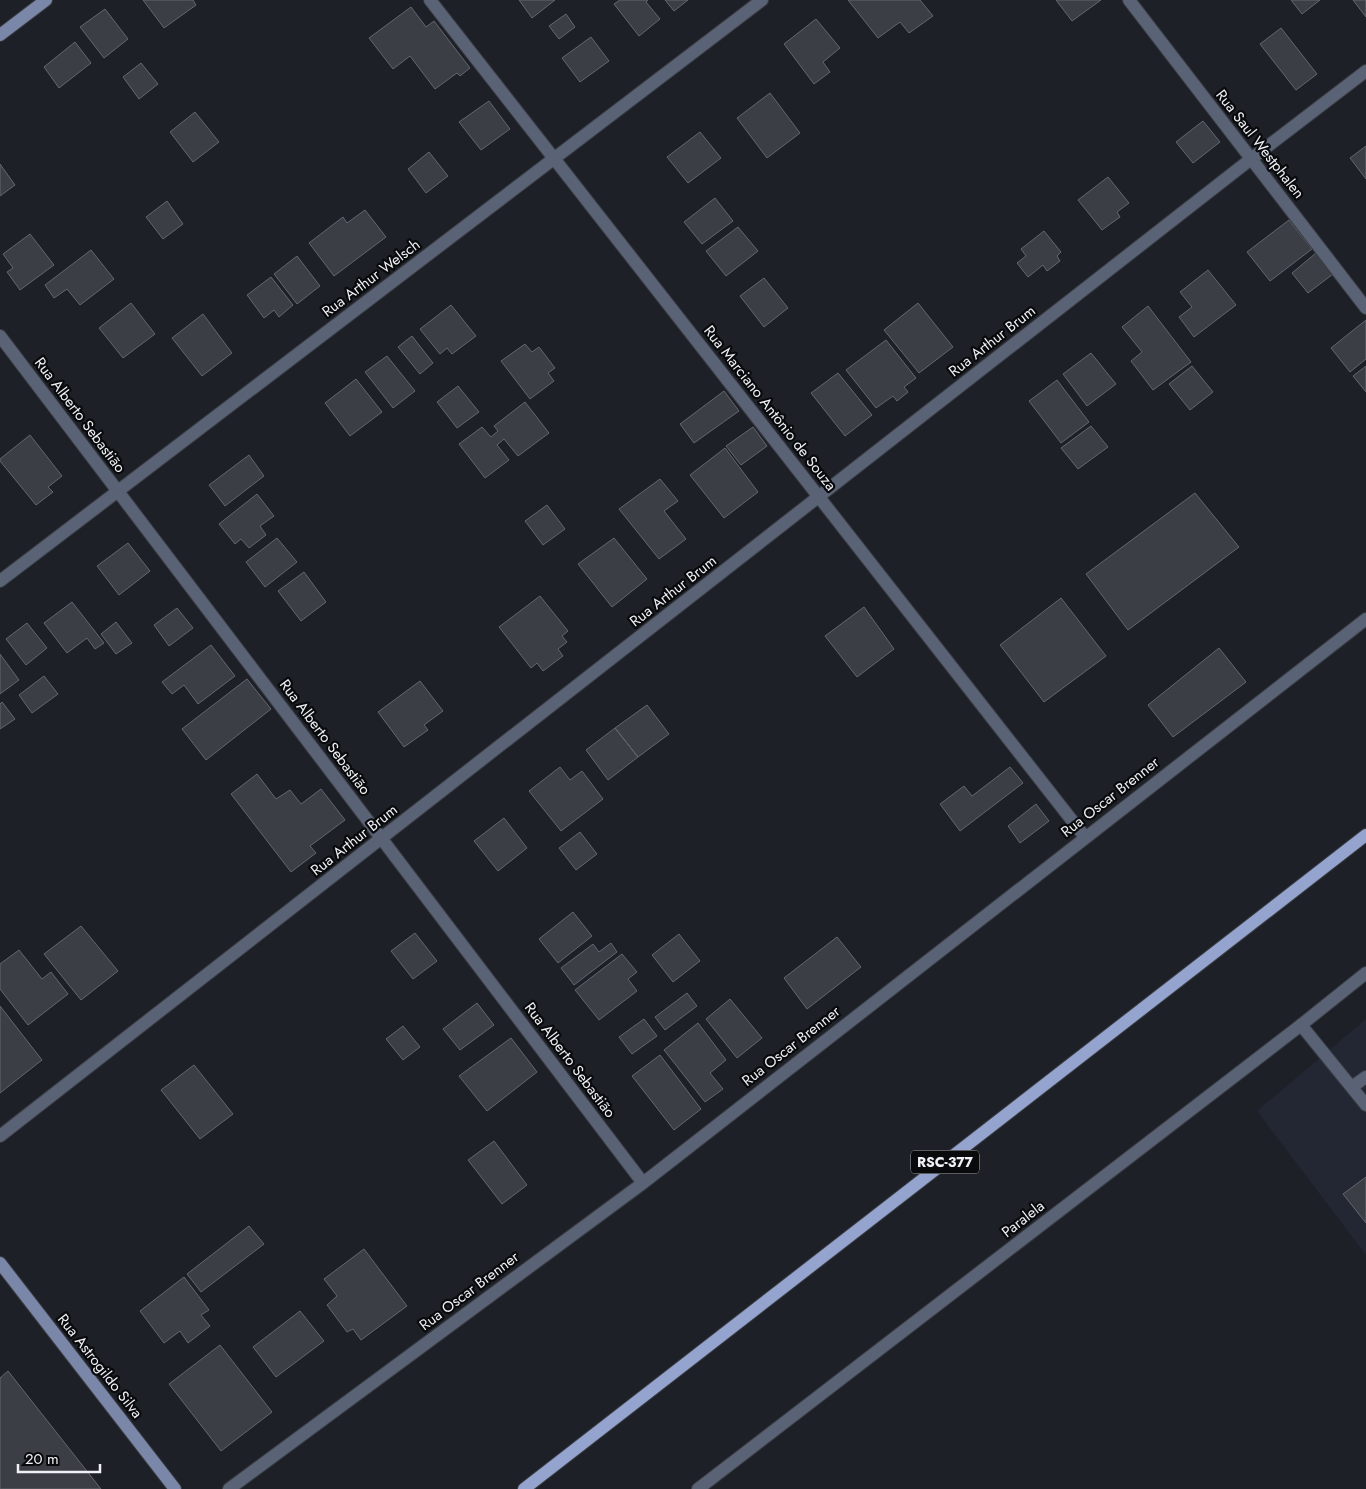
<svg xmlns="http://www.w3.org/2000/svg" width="1366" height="1489" viewBox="0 0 1366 1489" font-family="Jost,sans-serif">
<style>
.built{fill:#232733}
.building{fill:#3c3e45;stroke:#64676f}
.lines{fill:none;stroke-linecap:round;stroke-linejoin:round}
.lane-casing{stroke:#3a3d43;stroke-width:14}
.street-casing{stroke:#3a3d43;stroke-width:14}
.secondary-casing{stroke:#3a3d43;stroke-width:14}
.primary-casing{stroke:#3a3d43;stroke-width:14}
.lane{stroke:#5a6276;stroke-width:12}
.street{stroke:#5a6276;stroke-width:12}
.secondary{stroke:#7b87a8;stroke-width:12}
.primary{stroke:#94a4ce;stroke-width:12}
.labels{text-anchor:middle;stroke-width:4.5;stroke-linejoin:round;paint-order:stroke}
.shield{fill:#090a0c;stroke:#aaacb0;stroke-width:1}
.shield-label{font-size:14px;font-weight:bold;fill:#eff1f6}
.street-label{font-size:15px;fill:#eff1f6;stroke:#090a0c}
</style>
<rect width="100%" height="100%" fill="#1d2026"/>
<path class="built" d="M1366,1019V1255L1257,1111Z"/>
<path class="building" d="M143,0H193L196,5L164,28Z
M519,0H555L532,18Z
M620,0H648L646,2L660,19L639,36L614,4Z
M665,0H688L674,11Z
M848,0H920L933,16L909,33L900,22L878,38Z
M1056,0H1101L1072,21Z
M1291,0H1320L1302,14Z
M1353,0H1366V17Z
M411,7L426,27L434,21L470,68L460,76L457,73L435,89L410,56L393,69L369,38Z
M105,9L128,39L104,58L80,27Z
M566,14L575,27L559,39L549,26Z
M816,19L840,48L823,62L830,72L814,84L784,44Z
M1281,28L1317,74L1296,90L1260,44Z
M591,37L609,61L580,82L562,58Z
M75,42L91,63L59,88L44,67Z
M141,63L158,84L139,99L123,77Z
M770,93L800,133L767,158L737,118Z
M489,101L510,129L481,150L459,122Z
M195,112L219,142L193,162L170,132Z
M1203,121L1220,142L1193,163L1176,142Z
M700,132L721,158L688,183L667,157Z
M1366,146V179L1350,158Z
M429,152L448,176L426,193L408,169Z
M0,164L15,185L0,196Z
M1108,177L1129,203L1117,212L1120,217L1102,230L1078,200Z
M715,198L733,221L702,244L684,222Z
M167,201L183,224L163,239L146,217Z
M365,210L386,237L334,276L309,243L343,217L347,223Z
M1289,220L1312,249L1270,281L1247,252Z
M738,227L758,251L726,276L706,251Z
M1044,231L1061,252L1057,256L1060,261L1047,271L1043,265L1028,277L1017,263L1026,256L1021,249Z
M30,234L54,265L20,290L7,272L13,268L3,254Z
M91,250L114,279L80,305L67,289L54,298L45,285Z
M1316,253L1333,274L1308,293L1292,273Z
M297,256L320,286L297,304L274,274Z
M1208,270L1236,305L1194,337L1179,317L1192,307L1180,292Z
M271,277L293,305L279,317L274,310L264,318L247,295Z
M764,278L788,308L764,327L740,296Z
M131,303L155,334L123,358L99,328Z
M918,303L953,347L919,373L884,330Z
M451,305L476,336L452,354L447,348L440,354L420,329Z
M1148,306L1191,362L1153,390L1131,361L1142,352L1122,327Z
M203,314L232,353L202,376L172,338Z
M1366,320V359L1350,372L1331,348Z
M412,336L433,363L420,374L398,347Z
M886,340L916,378L904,387L908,392L897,401L893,396L876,408L846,370Z
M525,344L532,352L539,347L555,368L548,373L554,381L530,399L501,361Z
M1091,353L1116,384L1087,406L1063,374Z
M387,356L415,391L393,408L365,372Z
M1192,366L1213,392L1190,410L1169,384Z
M1366,366V392L1353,376Z
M838,373L872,415L845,436L811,393Z
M356,379L382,412L350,436L325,403Z
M1057,380L1089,422L1061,443L1029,401Z
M458,386L479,412L457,428L437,402Z
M724,391L739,411L694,443L680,424Z
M525,402L549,433L518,456L504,439L497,445L509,460L485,478L459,444L482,427L491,437L498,431L494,426Z
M1091,426L1108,447L1078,469L1061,448Z
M753,427L767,446L741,465L726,446Z
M30,435L62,476L48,487L53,492L36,505L0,461V459Z
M725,448L758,492L724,518L690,475Z
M249,455L264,476L225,506L209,485Z
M660,479L678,501L664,511L686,539L659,559L619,509Z
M1195,493L1239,547L1128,630L1086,574Z
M257,494L274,516L260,526L266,535L249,548L241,539L235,544L219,524Z
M547,505L565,529L543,545L525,521Z
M277,538L297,562L265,587L246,562Z
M614,538L647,579L612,607L578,564Z
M128,543L150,571L119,595L97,566Z
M304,572L326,602L301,621L278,591Z
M540,596L568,631L562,636L567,642L558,649L563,656L543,671L537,663L531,668L499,627Z
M1061,598L1106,656L1044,702L1000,645Z
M72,602L104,643L95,649L87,638L67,653L44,623Z
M864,607L894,649L857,677L825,636Z
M177,608L193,628L169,646L154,625Z
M116,622L132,643L116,654L101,634Z
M27,623L47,648L26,665L6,639Z
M211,645L235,676L198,704L184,685L172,694L162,682Z
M1219,648L1246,682L1173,737L1148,705Z
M0,654L19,680L0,694Z
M44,676L58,694L32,713L19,695Z
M247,679L271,709L206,760L182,729Z
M420,681L443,711L424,725L428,730L404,747L378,712Z
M2,702L15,719L0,729V704Z
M647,705L669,734L638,757L615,728Z
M615,728L638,757L608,780L586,750Z
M560,767L570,780L582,771L603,799L561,831L529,791Z
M1010,767L1023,783L960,831L940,804L964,786L972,796Z
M257,774L276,799L290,790L301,804L321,789L345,820L310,846L316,853L291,872L231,794Z
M1036,804L1049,821L1020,843L1008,826Z
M504,818L527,848L498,871L474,841Z
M580,832L597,854L576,870L559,848Z
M573,912L592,936L558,963L539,939Z
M81,926L118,971L81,1000L44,954Z
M415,933L437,961L413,979L391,951Z
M679,934L700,961L673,982L652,955Z
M837,937L861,967L807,1009L784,978Z
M611,943L617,952L574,985L561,968L593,944L599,952Z
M19,950L42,979L51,972L68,994L28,1025L0,989V964Z
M622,954L637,972L628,979L637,991L599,1020L575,990Z
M687,993L697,1006L665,1030L655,1017Z
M730,999L762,1038L737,1058L706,1019Z
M477,1003L494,1025L460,1050L443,1029Z
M0,1006L42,1060L0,1093Z
M644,1019L657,1036L632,1054L619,1037Z
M698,1023L726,1060L710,1073L723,1089L705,1102L664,1050Z
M403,1026L420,1047L403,1060L386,1039Z
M511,1038L537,1072L487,1111L459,1076Z
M660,1055L701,1109L674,1130L632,1076Z
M194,1065L233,1114L200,1139L161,1090Z
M494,1141L527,1185L502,1204L468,1160Z
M1366,1177V1223L1343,1194Z
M249,1226L264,1244L201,1292L187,1274Z
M364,1249L407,1306L361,1340L353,1329L347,1332L327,1305L337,1296L324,1279Z
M184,1277L209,1310L201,1315L210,1326L188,1343L180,1331L164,1343L140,1311Z
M300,1311L324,1341L276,1377L253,1347Z
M220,1345L272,1412L221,1451L169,1384Z
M8,1371L101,1489H0V1378Z"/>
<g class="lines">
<g class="lane-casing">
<path id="lane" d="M1301,1025L1366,1105
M1352,1087L1366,1077"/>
</g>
<g class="street-casing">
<path id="street" d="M430,0L1085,837
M1129,0L1366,308
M0,336L643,1183
M0,581L762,0
M0,1136L1251,159L1366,71
M229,1489L643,1183L1366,619
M698,1489L1301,1025L1366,973"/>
</g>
<g class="secondary-casing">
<path id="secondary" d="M0,35L46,0
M0,1263L175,1489"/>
</g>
<g class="primary-casing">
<path id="primary" d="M524,1489L1366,835"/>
</g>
<use href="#lane" class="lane"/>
<use href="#street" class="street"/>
<use href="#secondary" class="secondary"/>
<use href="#primary" class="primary"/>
</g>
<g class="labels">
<rect class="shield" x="911" y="1150.5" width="68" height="23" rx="4"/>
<g class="shield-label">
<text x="945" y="1167">RSC-377</text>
</g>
<g class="street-label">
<text transform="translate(1260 144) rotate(52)" y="5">Rua Saul Westphalen</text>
<text transform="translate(371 278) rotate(-37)" y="5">Rua Arthur Welsch</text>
<text transform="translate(992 341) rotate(-38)" y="5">Rua Arthur Brum</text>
<text transform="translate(770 408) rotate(52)" y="5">Rua Marciano Antônio de Souza</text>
<text transform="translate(80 415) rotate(53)" y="5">Rua Alberto Sebastião</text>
<text transform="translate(673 591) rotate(-38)" y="5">Rua Arthur Brum</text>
<text transform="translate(325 737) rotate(53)" y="5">Rua Alberto Sebastião</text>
<text transform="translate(1110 797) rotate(-38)" y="5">Rua Oscar Brenner</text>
<text transform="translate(354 840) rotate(-38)" y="5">Rua Arthur Brum</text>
<text transform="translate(791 1046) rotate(-38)" y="5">Rua Oscar Brenner</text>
<text transform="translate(570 1060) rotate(53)" y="5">Rua Alberto Sebastião</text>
<text transform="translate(1023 1219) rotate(-38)" y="5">Paralela</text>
<text transform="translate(469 1291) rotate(-37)" y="5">Rua Oscar Brenner</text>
<text transform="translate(100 1366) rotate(52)" y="5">Rua Astrogildo Silva</text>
</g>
</g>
<path d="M18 1464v8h82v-8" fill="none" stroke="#eff1f6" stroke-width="2.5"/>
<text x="25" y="1464" font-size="15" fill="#eff1f6" stroke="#090a0c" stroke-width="4" paint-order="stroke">20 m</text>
</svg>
